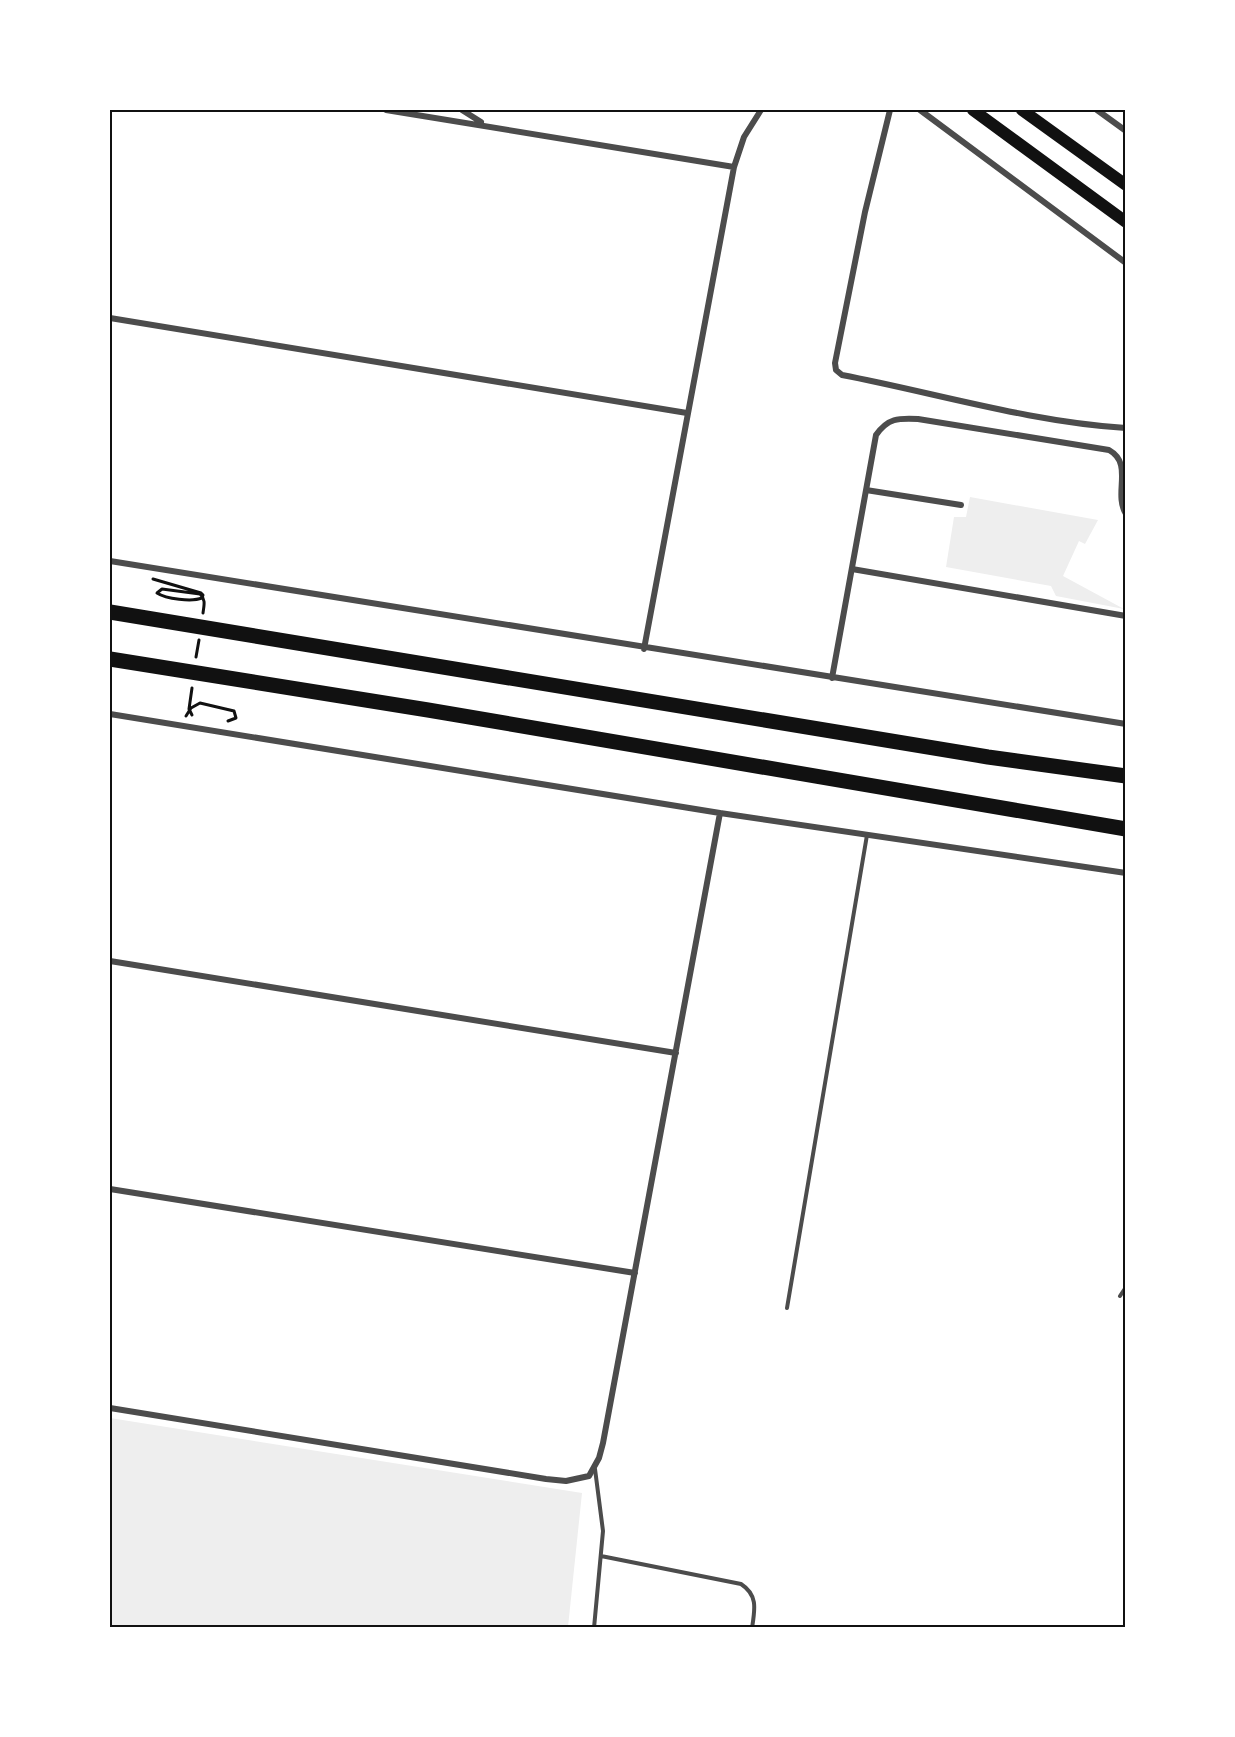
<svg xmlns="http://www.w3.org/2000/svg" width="1235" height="1737" viewBox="0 0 1235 1737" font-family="'Roboto Condensed',sans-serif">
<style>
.green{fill:#eee}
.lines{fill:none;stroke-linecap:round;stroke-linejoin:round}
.path{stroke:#111;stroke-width:3}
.service{stroke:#4c4c4c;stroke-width:4}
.minor{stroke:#4c4c4c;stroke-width:6}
.primary{stroke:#111;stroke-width:12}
.motorway{stroke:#111;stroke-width:15}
.neatline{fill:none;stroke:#111;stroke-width:2}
</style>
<rect width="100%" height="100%" fill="#fff"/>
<path class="green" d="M970,497L1098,520L1085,544L1079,541L1063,576L1124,609L1056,596L1051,586L946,567L954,517H966Z
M110,1418L582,1493L568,1627H110Z"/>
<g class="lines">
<path class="path" d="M153,579L201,593L203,595L202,598C192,602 166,599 157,593L162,589L200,594C206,600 204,605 203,613
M196,657L199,640
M192,688L189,709L192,715
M186,716L191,708L200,703L234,711L236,718L228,721"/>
<path class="service" d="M1120,1296L1126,1287
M787,1308L867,835
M601,1556L741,1584C758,1595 755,1609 752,1628
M594,1628L603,1531L595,1469"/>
<path class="minor" d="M386,110L734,167
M462,110L481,122
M890,110L865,212L835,363L836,370L842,375C936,393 1030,422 1126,428
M920,110L1126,263
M1097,110L1126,131
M110,318L687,413
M866,490L961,505
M110,561L1126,724
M852,569L1126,616
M644,649L734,167L744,137L761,110
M832,678L876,435C888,418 898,418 918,419L1109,450C1134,464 1113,493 1126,514
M110,714L720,813L1126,873
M110,961L676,1053
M110,1189L635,1273
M110,1408L546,1479L566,1481L589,1476L599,1458L603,1443L720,813"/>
<path class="primary" d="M973,110L1126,222
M1022,110L1126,185"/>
<path class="motorway" d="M110,612L988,757L1126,776
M110,659L428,710L1126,829"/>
</g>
<rect width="1235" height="1737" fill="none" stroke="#ffffff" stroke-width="222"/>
<rect x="111" y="111" width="1013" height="1515" class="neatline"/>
</svg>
